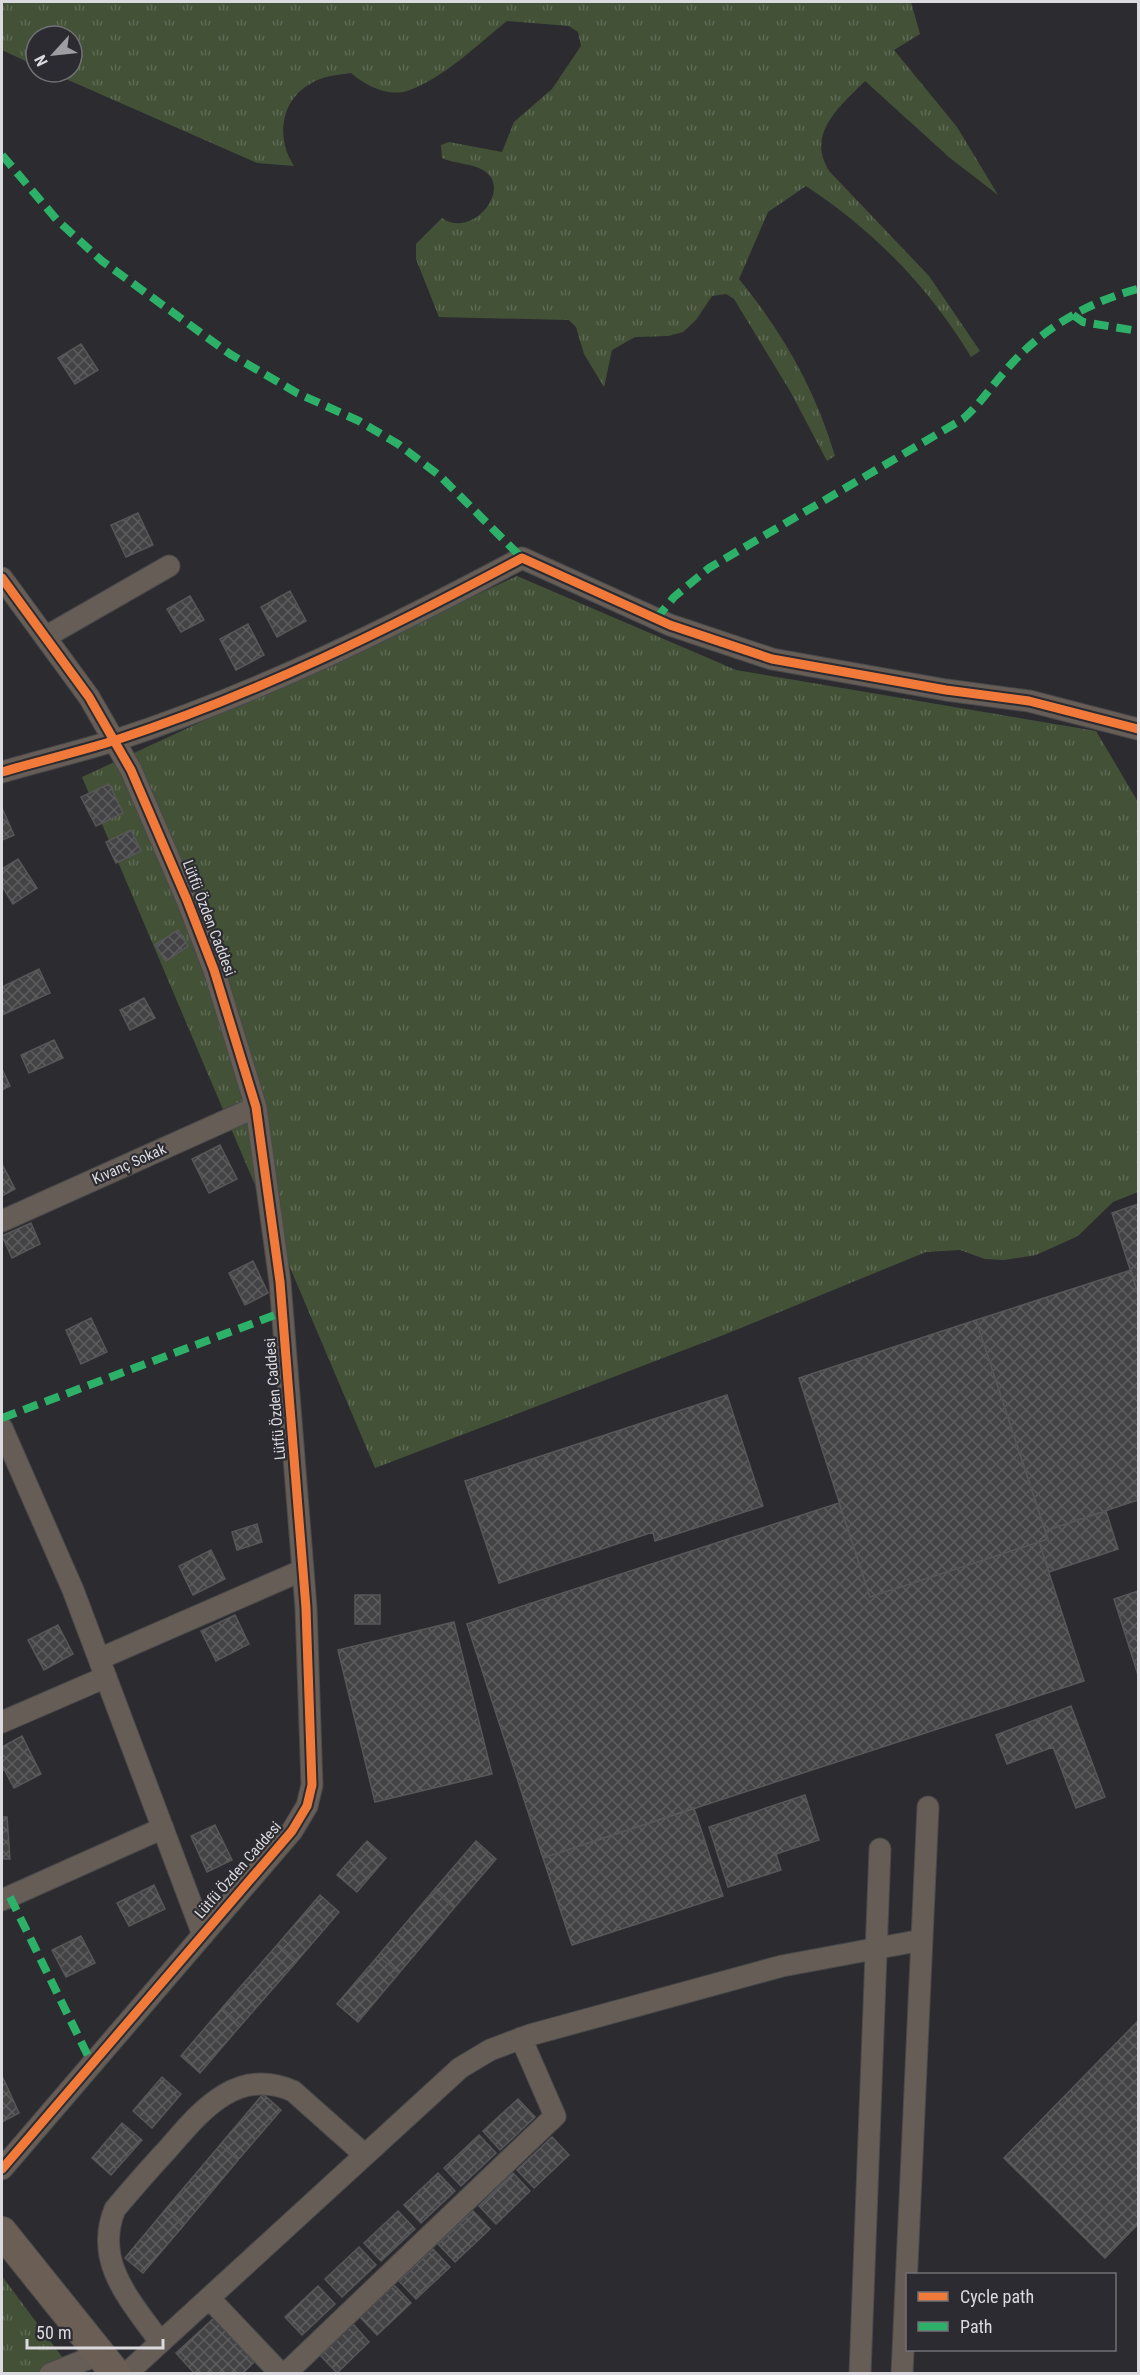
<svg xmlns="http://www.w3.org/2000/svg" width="1140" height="2375" viewBox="0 0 1140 2375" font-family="'Roboto Condensed',sans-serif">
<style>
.grass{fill:url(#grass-tufts)}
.building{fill:url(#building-cross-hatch);stroke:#57575a;stroke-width:1.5}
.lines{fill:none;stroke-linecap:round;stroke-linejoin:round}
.street-casing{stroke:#49494b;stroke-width:23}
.secondary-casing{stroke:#49494b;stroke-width:32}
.street{stroke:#655d56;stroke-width:21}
.secondary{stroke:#6b5e55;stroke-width:30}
.quiet{stroke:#2db169;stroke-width:8;stroke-dasharray:15 8;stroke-linecap:butt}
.cycleway-casing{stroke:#2b2b31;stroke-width:13}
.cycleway{stroke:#f17a3a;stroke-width:9}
.labels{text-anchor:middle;stroke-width:4.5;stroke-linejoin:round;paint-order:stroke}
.street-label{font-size:15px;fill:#dbdade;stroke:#2b2b31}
</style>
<defs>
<pattern id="grass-tufts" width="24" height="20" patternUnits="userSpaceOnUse" patternTransform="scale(1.5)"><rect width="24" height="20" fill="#435237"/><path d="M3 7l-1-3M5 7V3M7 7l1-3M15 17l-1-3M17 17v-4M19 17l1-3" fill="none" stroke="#5e6a54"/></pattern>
<pattern id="building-cross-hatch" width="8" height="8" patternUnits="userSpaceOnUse" patternTransform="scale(1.5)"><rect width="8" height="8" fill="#434345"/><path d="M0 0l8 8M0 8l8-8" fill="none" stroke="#5e5e5f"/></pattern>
</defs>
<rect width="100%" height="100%" fill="#2c2c30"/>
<path class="grass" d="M2,2H911L920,34L894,50L957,127L998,195L950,158L865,81C839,107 805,135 830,172L929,276L980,351L971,357C929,287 874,231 806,186L768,212L739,279C783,333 815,389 835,456L827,461L790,391L734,299L726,294L712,296L696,320L683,332L668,336L635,337L612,350L604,387L584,354L576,327L569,320L439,317L416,259V244L442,218C472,240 514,188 483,170C471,163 455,164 442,158L441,145L449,142L502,152L514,122L552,89L581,46L578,32L569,26L507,21C478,44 443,79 407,91C387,97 365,85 351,73C337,75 322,76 310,84C280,101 276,139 294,166L257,163L50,72H72V36H36V66L2,50Z
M517,576L736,670L1096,731L1138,802V1192L1113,1202L1078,1236L1036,1255L1004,1260L985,1259L960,1250L926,1252L726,1334L375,1468L82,777Z
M2,2276L74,2373H2Z"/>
<path class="building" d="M81,344L98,370L75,384L58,358Z
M138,513L153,545L126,557L111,525Z
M290,591L306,621L277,637L261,607Z
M190,596L204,620L181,632L167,609Z
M248,624L264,655L236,670L220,639Z
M109,784L123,813L96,826L81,797Z
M2,808L14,835L2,840Z
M131,830L141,851L116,863L106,842Z
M18,859L37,888L13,904L2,886V869Z
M178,930L188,946L166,961L155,945Z
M39,969L50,993L2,1015V987Z
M144,998L155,1018L130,1030L120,1010Z
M54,1040L63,1058L29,1073L21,1055Z
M2,1069L10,1086L2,1090Z
M220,1145L237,1179L209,1193L192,1159Z
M2,1164L15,1189L2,1196Z
M1138,1204V1294L1112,1213Z
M31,1223L40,1244L12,1258L2,1236Z
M253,1261L268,1293L245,1305L229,1273Z
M1131,1270L1138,1294V1500L1045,1531L976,1320Z
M91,1318L107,1352L81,1364L66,1330Z
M976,1320L1048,1539L870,1597L799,1378Z
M727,1395L763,1506L655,1541L653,1532L499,1583L465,1481Z
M839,1503L870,1597L1039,1542L1084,1681L543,1858L467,1624Z
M1106,1511L1118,1549L1049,1572L1039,1542L1048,1539L1045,1531Z
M257,1524L262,1542L237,1550L232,1532Z
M211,1550L225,1579L193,1595L179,1566Z
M1138,1591V1675L1114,1599Z
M355,1595H380V1624H355Z
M235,1615L249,1644L216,1661L201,1631Z
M454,1622L492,1774L375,1802L338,1650Z
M58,1625L73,1654L44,1670L28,1640Z
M1071,1706L1105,1797L1076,1808L1053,1747L1007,1764L996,1735Z
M22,1736L41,1774L14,1788L4,1769L2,1770V1747Z
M805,1795L819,1840L776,1854L781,1870L728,1887L709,1827Z
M694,1808L723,1896L572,1945L543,1858Z
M2,1817H7L10,1859H2Z
M215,1825L232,1860L207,1872L191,1836Z
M367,1841L386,1858L357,1892L337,1875Z
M476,1841L496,1859L454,1908L434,1890Z
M154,1885L165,1909L129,1926L117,1903Z
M434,1890L454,1908L399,1973L378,1956Z
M320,1895L339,1912L297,1961L278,1944Z
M81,1936L95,1963L66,1977L52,1950Z
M278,1944L297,1961L241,2025L222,2008Z
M378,1956L399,1973L358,2022L337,2004Z
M222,2008L241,2025L200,2073L181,2056Z
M1138,2021V2224L1105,2258L1004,2158Z
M162,2077L181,2094L152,2128L133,2111Z
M3,2078L19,2113L2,2122V2079Z
M263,2094L281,2110L238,2160L220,2145Z
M518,2099L535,2117L500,2150L483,2131Z
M122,2123L142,2140L111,2175L92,2158Z
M479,2135L496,2153L461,2186L444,2168Z
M552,2137L569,2155L534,2188L517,2170Z
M220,2145L238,2160L183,2226L165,2210Z
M438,2173L455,2191L421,2223L404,2205Z
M513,2173L530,2191L496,2224L479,2206Z
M165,2210L183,2226L143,2273L125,2258Z
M398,2211L415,2229L381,2261L364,2243Z
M473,2211L490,2229L455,2262L438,2244Z
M359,2247L376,2265L342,2297L325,2279Z
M433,2249L450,2267L416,2299L399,2281Z
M394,2285L411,2303L377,2335L360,2317Z
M318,2286L335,2304L302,2335L285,2317Z
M214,2318L254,2362L242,2374H195L176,2353Z
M353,2324L369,2342L337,2373L320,2355Z"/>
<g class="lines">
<g class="street-casing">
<path id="street" d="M2,578L89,697L131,770L187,900L214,970L256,1107L280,1282L306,1608L312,1785L307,1806L292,1831L2,2169
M47,636L169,566
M2,772C39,761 78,752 116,740C257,694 391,628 522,558L670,625L772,659L946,690L1029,701L1138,729
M2,1221L256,1107
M2,1428L73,1590L203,1935
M99,1659L303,1570
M2,1722L106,1677
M2,1900L163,1828
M209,2298L281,2374
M160,2342C131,2301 93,2262 115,2209C132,2189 149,2169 167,2150C200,2112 236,2066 293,2091L365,2155
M50,2374L100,2354
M126,2374L460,2068L490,2050L530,2035L782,1966L922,1940
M285,2374L555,2116L521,2038
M860,2374L880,1849
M902,2374L928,1807"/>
</g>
<g class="secondary-casing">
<path id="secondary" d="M2,2232L116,2374"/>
</g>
<use href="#street" class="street"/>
<use href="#secondary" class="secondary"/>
<path class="quiet" d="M2,155L57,220L102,261L230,354L297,393L359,421L398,444L440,476L522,558
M1073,315L1083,322L1138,331
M656,619L674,597L709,568L963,419C980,404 991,387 1006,370C1040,330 1087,302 1138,289
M2,1418L283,1312
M10,1897L92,2064"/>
<g class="cycleway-casing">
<path id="cycleway" d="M2,578L89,697L131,770L187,900L214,970L256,1107L280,1282L306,1608L312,1785L307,1806L292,1831L2,2169
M2,772C39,761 78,752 116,740C257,694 391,628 522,558L670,625L772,659L946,690L1029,701L1138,729"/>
</g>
<use href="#cycleway" class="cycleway"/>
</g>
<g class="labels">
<g class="street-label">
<text transform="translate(209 918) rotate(69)" y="5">Lütfü Özden Caddesi</text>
<text transform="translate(129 1164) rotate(-24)" y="5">Kıvanç Sokak</text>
<text transform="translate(275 1399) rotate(-95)" y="5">Lütfü Özden Caddesi</text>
<text transform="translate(238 1870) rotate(-49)" y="5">Lütfü Özden Caddesi</text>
</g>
</g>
<rect width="1140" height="2375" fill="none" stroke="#dbdade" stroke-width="6"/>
<rect x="906" y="2273" width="210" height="78" fill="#2b2b31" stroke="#717176" stroke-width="1.5"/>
<rect x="918" y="2292" width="30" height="9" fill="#f17a3a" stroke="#717176" stroke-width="1.5"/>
<text x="960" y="2303" font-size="18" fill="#dbdade">Cycle path</text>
<rect x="918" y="2322" width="30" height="9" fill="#2db169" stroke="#717176" stroke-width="1.5"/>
<text x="960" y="2333" font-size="18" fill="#dbdade">Path</text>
<g transform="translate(54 54) rotate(243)"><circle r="28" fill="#2b2b31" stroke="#717176" stroke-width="1.5"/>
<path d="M0-4.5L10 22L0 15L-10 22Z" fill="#9e9da1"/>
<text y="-9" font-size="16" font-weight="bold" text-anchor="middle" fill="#dbdade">N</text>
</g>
<path d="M27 2339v9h136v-9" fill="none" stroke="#dbdade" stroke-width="3"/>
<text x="36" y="2339" font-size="18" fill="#dbdade" stroke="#2b2b31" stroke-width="4.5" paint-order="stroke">50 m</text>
</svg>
